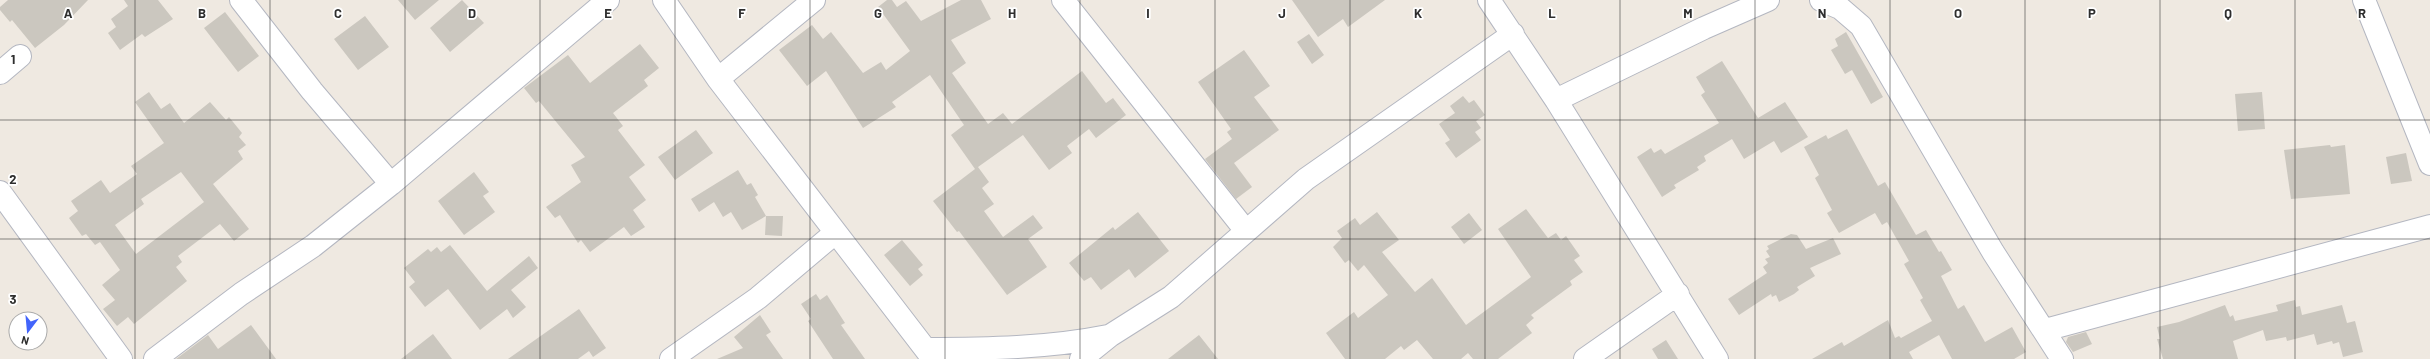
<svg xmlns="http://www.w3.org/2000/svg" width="2430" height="359" viewBox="0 0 2430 359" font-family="Barlow,sans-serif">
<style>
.building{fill:#cbc7bf;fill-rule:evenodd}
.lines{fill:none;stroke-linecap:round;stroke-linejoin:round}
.minor-casing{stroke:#b4b7c1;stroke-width:24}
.minor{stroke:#fff;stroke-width:22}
.grid{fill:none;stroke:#2e2e2e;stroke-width:1;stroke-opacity:0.55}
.grid-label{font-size:13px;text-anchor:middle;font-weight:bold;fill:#2e2e2e;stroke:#fff;stroke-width:3.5;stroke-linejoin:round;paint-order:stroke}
</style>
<rect width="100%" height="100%" fill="#efe9e1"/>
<path class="building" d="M8,0H88L64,25L35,48L12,20L10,22L0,10V7Z
M124,0H158L173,19L145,37L142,34L120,50L108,33L116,27L111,19L128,6Z
M398,0H439L415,20Z
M462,0L484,23L450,52L430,28Z
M887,0H892L897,7L906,1L921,21L961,0H981L991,19L951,40L966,63L952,73L988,124L1003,113L1012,124L1082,71L1106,103L1113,98L1126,115L1096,138L1089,129L1067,146L1072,153L1049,170L1023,135L978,167L989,182L982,188L994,204L984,211L1003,237L1033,215L1043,228L1028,239L1047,267L1007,295L959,231L957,232L933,201L975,169L951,135L964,125L930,75L892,102L896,107L863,128L826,71L807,86L779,50L812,25L823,39L831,32L863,73L881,62L886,70L910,51L878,7Z
M1292,0H1385L1348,27L1343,19L1318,37Z
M225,12L259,56L238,72L204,28Z
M365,16L389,47L358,70L334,39Z
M1846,32L1883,97L1871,104L1852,70L1845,74L1831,50L1838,46L1835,39Z
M1309,34L1324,55L1312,64L1297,42Z
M640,44L659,68L644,80L648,86L613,113L623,126L618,130L645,165L629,177L646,200L633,210L645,227L631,236L624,227L590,252L581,240L578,243L560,215L555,218L546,207L581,182L571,165L585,157L539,101L536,103L524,88L568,55L590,83Z
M1244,50L1270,86L1254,97L1279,130L1234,163L1252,187L1236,199L1205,159L1232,139L1227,132L1231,129L1198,82Z
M1722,61L1758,118L1785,102L1808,137L1781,153L1774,141L1744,159L1732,139L1704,156L1706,161L1697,167L1699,170L1674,185L1676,188L1662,197L1637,157L1651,148L1654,153L1661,149L1665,154L1719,123L1701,95L1705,92L1696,77Z
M149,92L161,109L170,103L184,123L210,102L226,120L229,117L242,133L239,137L246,145L238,151L243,159L213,184L249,229L234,241L220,224L178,256L182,262L176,267L187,281L134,324L128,317L117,326L103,309L115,300L102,285L120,270L100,242L95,245L86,234L82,236L69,218L78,211L71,201L101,180L110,193L137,174L131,166L164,143L135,102ZM181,172L204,202L136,254L115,225L144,204L141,199Z
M2262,92L2265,129L2238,131L2235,94Z
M1463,96L1469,103L1474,100L1485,115L1476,121L1481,128L1475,132L1481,140L1456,158L1445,143L1450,140L1439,124L1455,113L1450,106Z
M1847,129L1878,186L1885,182L1916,235L1926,230L1939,252L1941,251L1952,270L1941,276L1958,309L1964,305L1985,342L2012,327L2026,352L2014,359H1952L1939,335L1909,352L1913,359H1812L1842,342L1844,346L1888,320L1895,338L1899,336L1901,338L1932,321L1920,300L1923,298L1904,264L1909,261L1887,222L1882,225L1875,213L1839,233L1827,213L1832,210L1815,178L1819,175L1804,147L1826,135L1828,139Z
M696,130L713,153L675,180L658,157Z
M2330,145L2331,147L2345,145L2350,194L2291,199L2284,150Z
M2406,153L2412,181L2391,184L2386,157Z
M738,170L747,185L751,183L758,195L755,197L766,216H783L782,236L765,235L766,216L742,230L731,212L723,217L714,202L699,212L691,199Z
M474,172L489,192L483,196L495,212L464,235L438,201Z
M1526,209L1548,238L1556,233L1561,240L1566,236L1580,256L1574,260L1583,272L1570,281L1572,285L1531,315L1534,318L1526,325L1532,333L1498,359H1473L1468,353L1461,359H1433L1417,340L1404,350L1401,346L1385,359H1345L1326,333L1354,312L1358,318L1388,295L1364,265L1358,271L1349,260L1345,263L1333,247L1342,238L1337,231L1355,218L1360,225L1377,212L1399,240L1382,252L1415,292L1432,278L1466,325L1531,277L1498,229Z
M1138,212L1169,251L1135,278L1129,269L1101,290L1091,277L1084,281L1069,263L1113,227L1115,230Z
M1469,213L1482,230L1464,244L1451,227Z
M1791,234L1797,235L1806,249L1833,238L1841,254L1810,268L1815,276L1797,287L1799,290L1794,294L1779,302L1776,295L1772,297L1771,294L1739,315L1728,299L1767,273L1763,267L1768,263L1765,259L1770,257L1766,251L1769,249L1767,246Z
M902,240L923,265L918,269L923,275L910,286L884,255Z
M450,245L487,291L529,256L538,268L511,290L526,307L513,318L507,309L480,330L448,289L425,307L409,287L415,282L404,268L428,249L431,252L437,247L441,252Z
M816,294L820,300L827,295L845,323L841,325L865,359H833L808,321L811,319L801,304Z
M2295,300L2296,307L2300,306L2302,315L2342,305L2347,323L2355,321L2363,352L2343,357L2339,342L2333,344L2332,341L2317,345L2314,334L2287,341L2286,337L2266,341L2263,330L2233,341L2238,359H2163L2157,339H2160L2157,327L2179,322L2225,305L2230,317L2233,315L2235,321L2278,311L2276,305Z
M579,309L606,348L593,357L589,351L578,359H508Z
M760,315L771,332L766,335L783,359H717L743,348L734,337Z
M251,325L276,359H176L208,335L218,349Z
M2086,332L2092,344L2073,352L2066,342L2068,337Z
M433,334L452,359H401Z
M1199,335L1218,359H1168Z
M1666,340L1678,359H1658L1652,349Z"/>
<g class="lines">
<g class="minor-casing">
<path id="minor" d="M241,0L312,91L391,184
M664,0L718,79L933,359
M1063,0L1246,231
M1489,0L1556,100L1717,359
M1821,0L1840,8L1861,26L1993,252L2062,359
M2364,0L2430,164
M0,73L20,56
M718,79L814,0
M1556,100L1704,28L1768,0
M0,192L121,359
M2045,330L2430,226
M926,349C987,349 1048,348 1108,336
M155,359L241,294L313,246L391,184L608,0
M671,359L758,298L835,233
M1081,359L1111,335L1171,297L1306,179L1513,34
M1585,359L1678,294"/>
</g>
<use href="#minor" class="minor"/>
</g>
<path class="grid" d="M135,0V359M270,0V359M405,0V359M540,0V359M675,0V359M810,0V359M945,0V359M1080,0V359M1215,0V359M1350,0V359M1485,0V359M1620,0V359M1755,0V359M1890,0V359M2025,0V359M2160,0V359M2295,0V359M0,120H2430M0,239H2430"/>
<g class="grid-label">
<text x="68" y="18">A</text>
<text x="202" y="18">B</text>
<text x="338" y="18">C</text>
<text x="472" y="18">D</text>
<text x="608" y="18">E</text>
<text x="742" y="18">F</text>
<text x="878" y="18">G</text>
<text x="1012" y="18">H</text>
<text x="1148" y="18">I</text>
<text x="1282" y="18">J</text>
<text x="1418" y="18">K</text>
<text x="1552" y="18">L</text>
<text x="1688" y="18">M</text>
<text x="1822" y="18">N</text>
<text x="1958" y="18">O</text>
<text x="2092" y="18">P</text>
<text x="2228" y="18">Q</text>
<text x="2362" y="18">R</text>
<text x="13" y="64">1</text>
<text x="13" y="184">2</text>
<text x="13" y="304">3</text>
</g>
<g transform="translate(28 331) rotate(196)"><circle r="19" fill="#ffffff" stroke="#ababab"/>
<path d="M0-3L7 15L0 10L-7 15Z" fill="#4264fb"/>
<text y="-6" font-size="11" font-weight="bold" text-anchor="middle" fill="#2e2e2e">N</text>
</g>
</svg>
